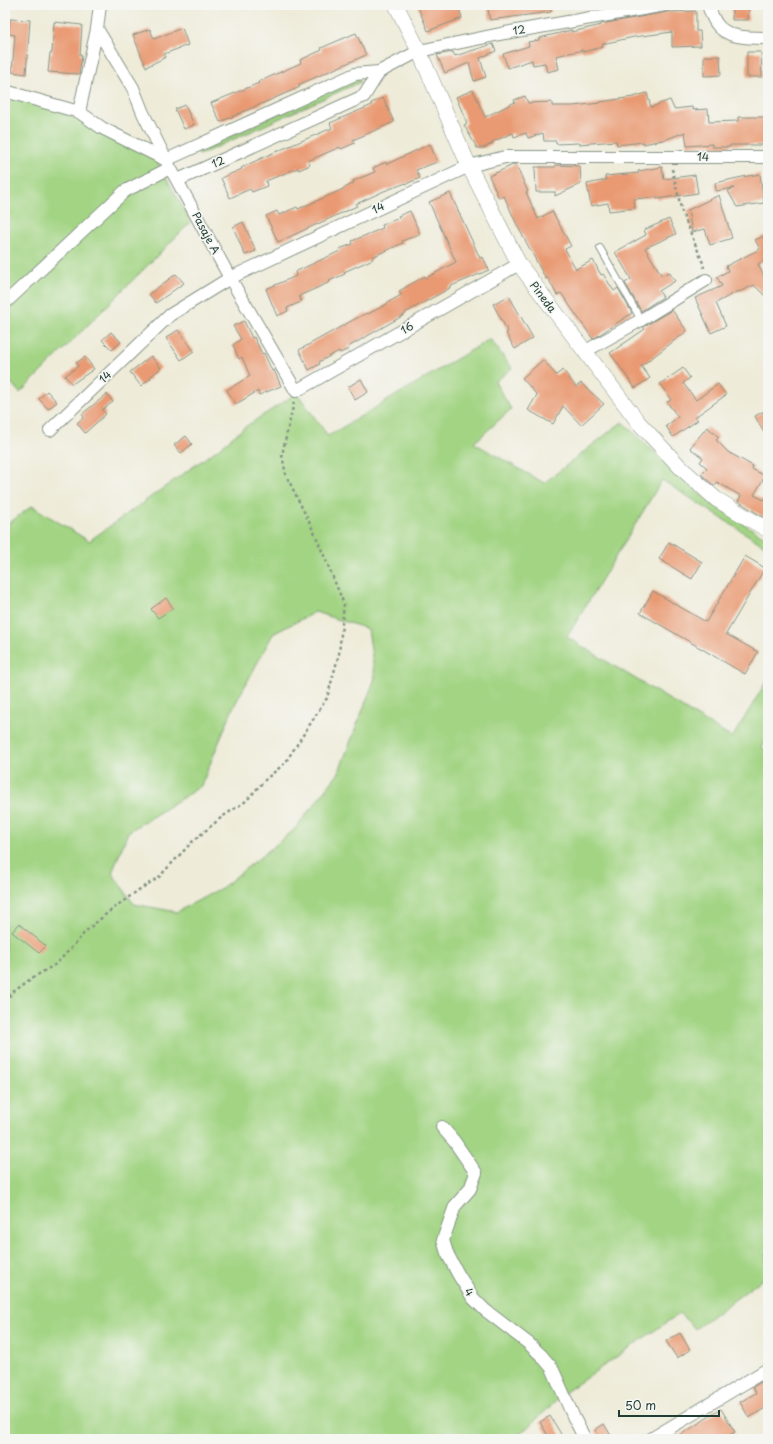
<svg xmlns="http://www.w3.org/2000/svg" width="773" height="1444" viewBox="0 0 773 1444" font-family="'Playpen Sans',sans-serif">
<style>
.green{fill:#a2d483;stroke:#60885c;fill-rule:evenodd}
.building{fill:#e99a72}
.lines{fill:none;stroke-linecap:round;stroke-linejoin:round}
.service-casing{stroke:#869486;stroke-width:8}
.minor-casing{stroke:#869486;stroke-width:14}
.tertiary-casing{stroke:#869486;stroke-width:16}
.path{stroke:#869486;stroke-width:2.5;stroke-dasharray:3 3;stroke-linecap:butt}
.service{stroke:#fff;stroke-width:6}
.minor{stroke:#fff;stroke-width:12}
.tertiary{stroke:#fff;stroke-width:15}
.labels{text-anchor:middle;stroke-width:3.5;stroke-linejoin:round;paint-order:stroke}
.street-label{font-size:11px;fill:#1f3d34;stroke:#f6f6f2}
</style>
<rect width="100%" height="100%" fill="#f6f6f2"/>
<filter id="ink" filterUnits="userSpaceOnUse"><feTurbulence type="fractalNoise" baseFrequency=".025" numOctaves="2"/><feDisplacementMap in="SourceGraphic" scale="8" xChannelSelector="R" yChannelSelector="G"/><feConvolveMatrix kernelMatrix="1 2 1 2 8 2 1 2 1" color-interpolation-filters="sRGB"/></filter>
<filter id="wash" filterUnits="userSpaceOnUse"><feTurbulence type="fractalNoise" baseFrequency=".012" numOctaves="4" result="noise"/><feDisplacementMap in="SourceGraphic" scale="16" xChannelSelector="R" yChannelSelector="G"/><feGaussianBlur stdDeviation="0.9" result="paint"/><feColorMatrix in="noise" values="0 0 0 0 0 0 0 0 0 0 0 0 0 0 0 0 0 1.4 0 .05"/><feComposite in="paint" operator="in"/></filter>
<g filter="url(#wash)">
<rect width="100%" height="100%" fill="#eeebd8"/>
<path class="green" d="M358,77L360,82L199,155L197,151Z
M5,93L71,108L153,154L191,222L20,393L5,376Z
M490,339L512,368L495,382L511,409L474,443L544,483L622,422L710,503L768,539V548L662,480L567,637L732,738L768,679V737L762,748L768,752V1254L766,1255L768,1275L695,1329L680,1313L567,1391L515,1439H5V526L32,506L89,541L218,449L245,427L297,393L328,436ZM315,612L368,629L375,678L338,774L294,830L223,887L177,912L134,904L112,873L128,832L201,786L233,708L273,634Z"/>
<g id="blocks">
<path class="building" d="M417,5H458L462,18L428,31Z
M487,5H551V12L490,20Z
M732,5H749L748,20H732Z
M696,11V31H700L701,46L672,47V32L634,37L602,44L603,47L583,52V50L556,56L559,69L547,72L545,63L533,65L532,60L508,68L503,54L529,46L528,42L539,40V38L572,30V32L601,25V24L667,12Z
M10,19L30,20L26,74L12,72L15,35L9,34Z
M54,22L82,25L80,55L82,56L79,74L48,72L50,53H52Z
M182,28L188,45L164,54L166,57L146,67L133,35L150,29L154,39Z
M356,33L366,55L298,85L300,87L220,122L211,103L259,83L258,82L301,63L300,60L322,50L321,48Z
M493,44L496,51L480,58L486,77L474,81L469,63L445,73L437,55L453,52L455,56Z
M747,52H761L762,77H747Z
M704,56H720L721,75L704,76Z
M473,90L485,117L515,102L514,100L525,96L528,103L552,102V106H573L600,103V102L633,97L647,93L651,107L670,100L674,109L692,107L693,110L708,109L709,122L738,121V117H768V145H730V147H712V144L687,146L685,132L667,139L644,144V142L617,145L616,141L579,144V143L556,144V141H544L543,133L528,138L526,133L514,137L513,133L492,142L493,143L484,148H477L464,125L467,123L456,97Z
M383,98L394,122L353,140L355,143L341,149L340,147L308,161L310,165L299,170L298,168L266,181L267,186L252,192L250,189L230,198L221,178L242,169L241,168L266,156L332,128L330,123L372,105L371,103Z
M185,105L194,125L184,129L175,109Z
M430,144L437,162L416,170L420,178L406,184V183L384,191L356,204L357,206L278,242L266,216L277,211L279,215L297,207L298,209L339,191L354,183L353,181L375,172L373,168L386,162L387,164Z
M515,164H516L528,192H526L538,219L552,211L571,246L565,249L576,269L593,260L601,275L603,274L614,291L618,288L632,313L593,339L561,293L557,295L548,278L546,279L518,227L504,196L499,198L489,176Z
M556,165L580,166L581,184L555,196V192H536L535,167H555Z
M662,167L664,179L695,175L698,193L657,199V197L634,199L635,208L609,211L608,203L591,206L587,184L606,180L605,176L639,173L638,171Z
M760,174L764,203L737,207L728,191L734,188L716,191L715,183L742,177Z
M450,193L480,258L483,257L489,270L449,287L450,288L405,313L406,314L348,347L349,349L340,353L339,351L319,362L320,364L309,370L299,350L353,320L367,313L368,314L387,304V303L401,295L399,291L425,276L426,278L456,262L429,202Z
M719,195L732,238L710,245L705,229L692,232L688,210Z
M410,211L420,234L402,241L403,243L372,257L373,259L344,272L345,274L329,281L330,282L299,296L301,302L287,308L288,311L277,316L266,289L296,276L295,272L340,251L339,249L353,244L352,241L383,228L382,225L399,218L398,216Z
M669,219L676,234L645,248L662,276L669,272L675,281L659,291L663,297L641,311L625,283L631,279L615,252L646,235L644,230Z
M243,222L256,251L245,255L233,227Z
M768,234V264L766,260L758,264L768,285V299L754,285L739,292L738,291L716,303L726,326L711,333L695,298L722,286L717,277L728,271L726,266L760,249L755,240Z
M176,274L184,283L156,303L149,294Z
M509,296L533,338L515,349L506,333L508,332L493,304Z
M672,310L687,331L641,366L650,378L635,388L610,353L645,329L643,327Z
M244,321L252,338L254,337L262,354L264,353L272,371L274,370L281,386L259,395L258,391L236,404L227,390L250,376L242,357L239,359L233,345L241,339L233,326Z
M178,330L194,351L181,360L166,338Z
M111,332L121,342L112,350L102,340Z
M151,356L161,368L150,377L151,378L141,386L130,372Z
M85,357L94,369L72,384L65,376L78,366L76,363Z
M543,360L556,375L563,370L576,387L581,383L604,404L581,425L563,406L553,424L528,410L537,395L522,378Z
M683,368L690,378L683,383L696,400L718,384L726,395L695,417L698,420L673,437L666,426L678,417L667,402L671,400L660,384Z
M361,379L368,392L355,400L348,387Z
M47,391L57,402L48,409L39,399Z
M107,394L113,402L102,410L106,414L85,433L77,423L84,417L82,414Z
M768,409V440L755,416Z
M707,427L719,437L716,440L728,452L753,466L752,469L765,476L754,495L764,500L768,494V520L738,501L741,496L717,482L714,486L701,474L707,468L700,462L703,458L690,448Z
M186,436L192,444L181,453L174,445Z
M669,542L702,562L692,579L659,559Z
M745,556L765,568L726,634L758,652L745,674L640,613L653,591L706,622Z
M166,598L173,608L158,618L151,609Z
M19,924L46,946L39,953L12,932Z
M680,1333L690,1350L677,1358L666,1341Z
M768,1378V1412L765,1408L749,1418L740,1402L756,1393L753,1387Z
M721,1409L735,1432L722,1439H674Z
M550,1416L564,1439H550L540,1422Z
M604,1424L613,1439H600L595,1430Z"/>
</g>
</g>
<g filter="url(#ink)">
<use href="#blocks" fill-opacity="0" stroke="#869486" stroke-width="1"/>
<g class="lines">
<g class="service-casing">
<path id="service" d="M600,248L641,320"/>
</g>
<g class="minor-casing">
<path id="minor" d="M708,5C710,11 712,17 716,23C726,39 751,38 768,38
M97,29L133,88L143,113L166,160L230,278L296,391L519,264
M5,91L79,112L102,128L166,160
M79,112L97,29L100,5
M166,160L355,74L379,72L419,51L505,33L665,5
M178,180L364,96L379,72
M5,303L125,191L170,168
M584,352L641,320L706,280
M50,430L170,315L230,278L469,166L505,157H768
M442,1127L454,1141L476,1173L470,1189L455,1206L443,1240L447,1253L458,1274L473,1298L485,1310L528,1343L541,1355L552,1368L574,1418L585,1439
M651,1439L768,1369"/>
</g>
<g class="tertiary-casing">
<path id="tertiary" d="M396,5L419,51L469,166L519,264L639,423L681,468L716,499L768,530"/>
</g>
<path class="path" d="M672,169L682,212L703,263L704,268
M5,1001L13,992L32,978L56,964L74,945L86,931L111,910L140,889L158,878L193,841L222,817L246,801L266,779L285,763L327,698L339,654L344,604L315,534L286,475L282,455L294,402"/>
<use href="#service" class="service"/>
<use href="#minor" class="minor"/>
<use href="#tertiary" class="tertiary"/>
</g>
</g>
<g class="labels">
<g class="street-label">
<text transform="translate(519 30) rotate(-10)" y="4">12</text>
<text x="703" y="161">14</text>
<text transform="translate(218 162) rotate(-24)" y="4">12</text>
<text transform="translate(378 208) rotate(-25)" y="4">14</text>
<text transform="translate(206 233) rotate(62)" y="4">Pasaje A</text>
<text transform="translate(543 297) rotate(53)" y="4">Pineda</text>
<text transform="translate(407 328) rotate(-30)" y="4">16</text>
<text transform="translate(105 377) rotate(-44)" y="4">14</text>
<text transform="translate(469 1292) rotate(56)" y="4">4</text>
</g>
</g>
<rect width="773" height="1444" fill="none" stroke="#f6f6f2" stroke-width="20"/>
<path d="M619 1410v6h100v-6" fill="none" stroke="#1f3d34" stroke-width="2"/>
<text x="625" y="1410" font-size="12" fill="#1f3d34" stroke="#f6f6f2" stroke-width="3" paint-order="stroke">50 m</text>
</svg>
